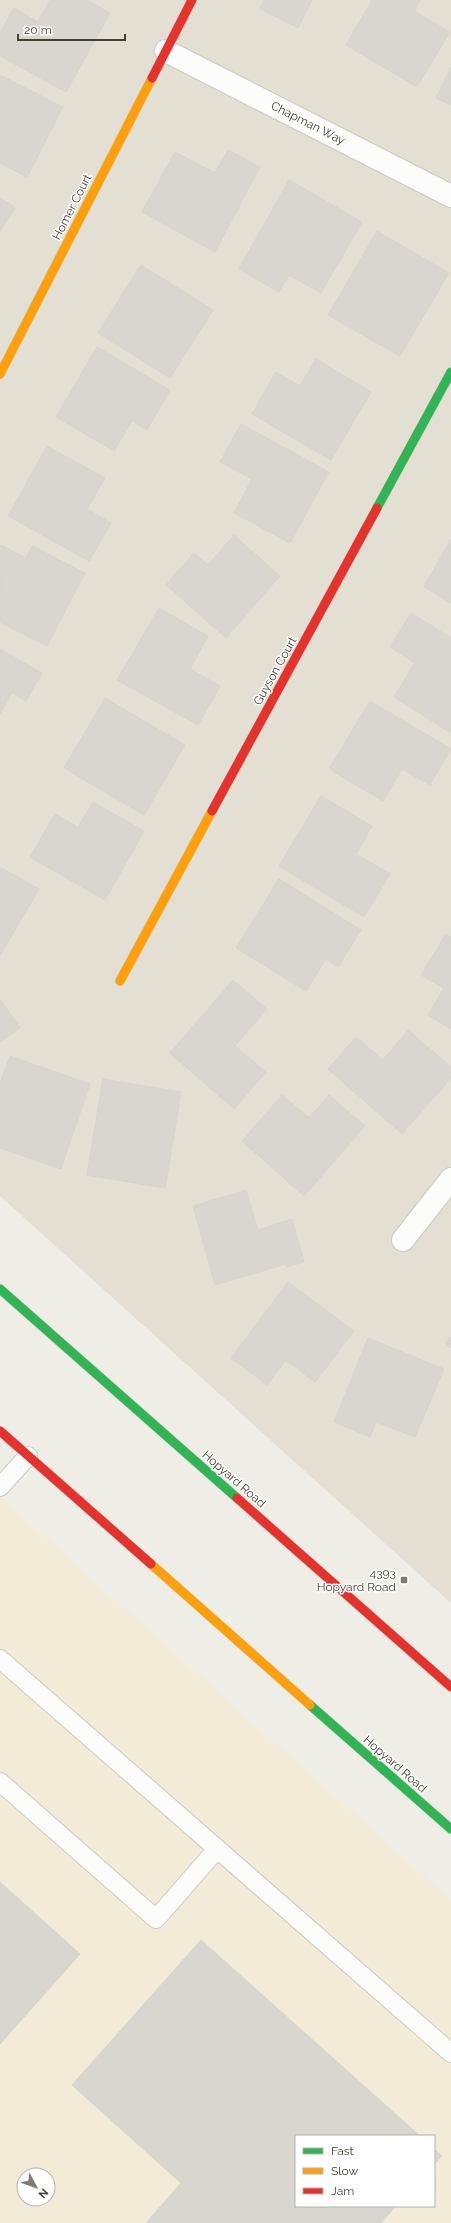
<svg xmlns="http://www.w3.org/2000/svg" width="451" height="2223" viewBox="0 0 451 2223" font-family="Raleway,sans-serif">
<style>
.residential{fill:#e3e0d3}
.commercial{fill:#f2ebd8;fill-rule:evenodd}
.building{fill:#d8d6ce;stroke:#d6d4cc}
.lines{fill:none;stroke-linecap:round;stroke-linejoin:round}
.lane-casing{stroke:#cccac4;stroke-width:20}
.street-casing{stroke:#cccac4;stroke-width:24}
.fast-casing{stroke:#ceccbd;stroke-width:10}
.slow-casing{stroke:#ceccbd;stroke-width:10}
.jam-casing{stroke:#ceccbd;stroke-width:10}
.lane{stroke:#fcfcfb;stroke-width:18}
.street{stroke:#fcfcfb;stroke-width:22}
.fast{stroke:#30b455;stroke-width:9}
.slow{stroke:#ff9f0a;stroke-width:9}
.jam{stroke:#e5322d;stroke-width:9}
.poi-dot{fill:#807c72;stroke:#fff;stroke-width:1.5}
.labels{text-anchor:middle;stroke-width:3;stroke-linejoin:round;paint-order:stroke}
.street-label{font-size:12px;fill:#443f33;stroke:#fff}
.poi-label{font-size:12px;fill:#443f33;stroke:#fff;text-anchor:end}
</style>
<rect width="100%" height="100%" fill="#eeede6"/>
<path class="residential" d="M0,0H451V1603L0,1196Z"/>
<path class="commercial" d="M0,1497L451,1900V2223H0ZM296,2136H434V2206H296ZM24,2175H48V2199H24Z"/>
<path class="building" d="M50,0H87L110,13L66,92L0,56V33L14,8L38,22Z
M264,0H312L298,28L260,9Z
M372,0H420L414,11L450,32L417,87L346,45Z
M451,67V105L436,98Z
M0,75L63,107L27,177L0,163Z
M228,150L260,167L215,252L142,212L175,152L215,173Z
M289,180L362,222L321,293L289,275L279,292L239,269Z
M0,198L15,207L0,232Z
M377,231L449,273L400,356L328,315Z
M141,265L213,310L170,378L98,333Z
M97,347L170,390L147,430L132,421L114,451L56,417Z
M316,359L371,392L331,460L252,414L276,372L300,386Z
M241,424L329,472L290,543L234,513L252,479L220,462Z
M47,446L105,478L87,509L111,523L89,561L8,516Z
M234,535L280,576L226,638L166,585L194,553L208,565Z
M451,539V603L424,587Z
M1,545L26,558L32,546L85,573L47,646L0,622Z
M159,608L208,636L190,669L220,686L198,725L117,680Z
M411,613L451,638V733L394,697L415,663L390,647Z
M0,649L42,673L26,701L12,693L0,714Z
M105,698L185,745L144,815L64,768Z
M370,701L451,749L430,785L402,769L383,801L329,769Z
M321,796L372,826L356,854L390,874L364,917L279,866Z
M93,802L144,831L105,900L30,857L55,814L78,827Z
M0,867L39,889L0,956Z
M279,879L361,930L338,967L326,959L306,991L236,948Z
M446,934L451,937V1029L428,1015L444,988L421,975Z
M233,980L267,1009L235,1046L266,1072L234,1109L170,1053Z
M0,999L20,1028L0,1042Z
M408,1030L451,1067V1078L402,1134L328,1069L356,1037L383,1060Z
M10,1056L90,1084L61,1169L0,1148V1084Z
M103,1079L181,1092L165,1188L87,1175Z
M282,1095L309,1118L329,1095L365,1126L304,1196L242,1141Z
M246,1190L258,1230L292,1219L304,1262L287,1267L286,1264L215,1285L193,1206Z
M288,1282L354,1331L315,1382L286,1360L267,1385L231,1358Z
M451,1337V1348L445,1343Z
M368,1338L444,1369L415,1437L376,1422L370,1437L334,1422Z
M0,1882L80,1954L0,2044Z
M201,1940L420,2136H296V2206H396L381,2223H146L181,2183L72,2085Z
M434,2149L442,2156L434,2164Z"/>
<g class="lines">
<g class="lane-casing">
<path id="lane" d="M0,1487L28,1456
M0,1659L451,2053
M0,1782L156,1919L217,1849"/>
</g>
<g class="street-casing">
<path id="street" d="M166,51L451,196
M403,1240L451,1179"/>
</g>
<g class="fast-casing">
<path id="fast" d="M377,508L451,372
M0,1289L237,1498
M310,1705L451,1829"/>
</g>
<g class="slow-casing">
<path id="slow" d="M0,374L152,78
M120,981L212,811
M151,1564L310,1705"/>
</g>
<g class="jam-casing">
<path id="jam" d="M152,78L192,0
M212,811L377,508
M0,1431L151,1564
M237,1498L451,1687"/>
</g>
<use href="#lane" class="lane"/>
<use href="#street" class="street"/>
<use href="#fast" class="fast"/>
<use href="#slow" class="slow"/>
<use href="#jam" class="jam"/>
</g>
<rect class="poi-dot" x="400" y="1576" width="8" height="8" rx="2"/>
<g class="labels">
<g class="street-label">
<text transform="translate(308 123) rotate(27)" y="4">Chapman Way</text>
<text transform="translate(72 207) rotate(-63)" y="4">Homer Court</text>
<text transform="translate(275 671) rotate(-61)" y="4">Guyson Court</text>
<text transform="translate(234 1479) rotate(41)" y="4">Hopyard Road</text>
<text transform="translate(395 1764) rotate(41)" y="4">Hopyard Road</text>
</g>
<g class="poi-label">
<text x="396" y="1577">4393<tspan x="396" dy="14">Hopyard Road</tspan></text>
</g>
</g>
<rect x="295" y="2135" width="140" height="72" fill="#ffffff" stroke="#b4b2ad"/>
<rect x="303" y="2148" width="20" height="6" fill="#30b455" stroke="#b4b2ad"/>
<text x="331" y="2155" font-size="12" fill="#443f33">Fast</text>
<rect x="303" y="2168" width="20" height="6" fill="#ff9f0a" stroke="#b4b2ad"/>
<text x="331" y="2175" font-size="12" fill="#443f33">Slow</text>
<rect x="303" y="2188" width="20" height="6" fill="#e5322d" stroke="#b4b2ad"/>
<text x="331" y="2195" font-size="12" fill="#443f33">Jam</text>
<g transform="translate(36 2187) rotate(131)"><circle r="19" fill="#ffffff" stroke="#b4b2ad"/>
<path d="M0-3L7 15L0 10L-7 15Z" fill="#807c72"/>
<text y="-6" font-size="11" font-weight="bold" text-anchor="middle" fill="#443f33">N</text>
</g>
<path d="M18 34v6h107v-6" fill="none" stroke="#443f33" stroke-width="2"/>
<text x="24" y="34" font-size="12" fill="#443f33" stroke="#ffffff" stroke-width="3" paint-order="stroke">20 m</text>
</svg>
